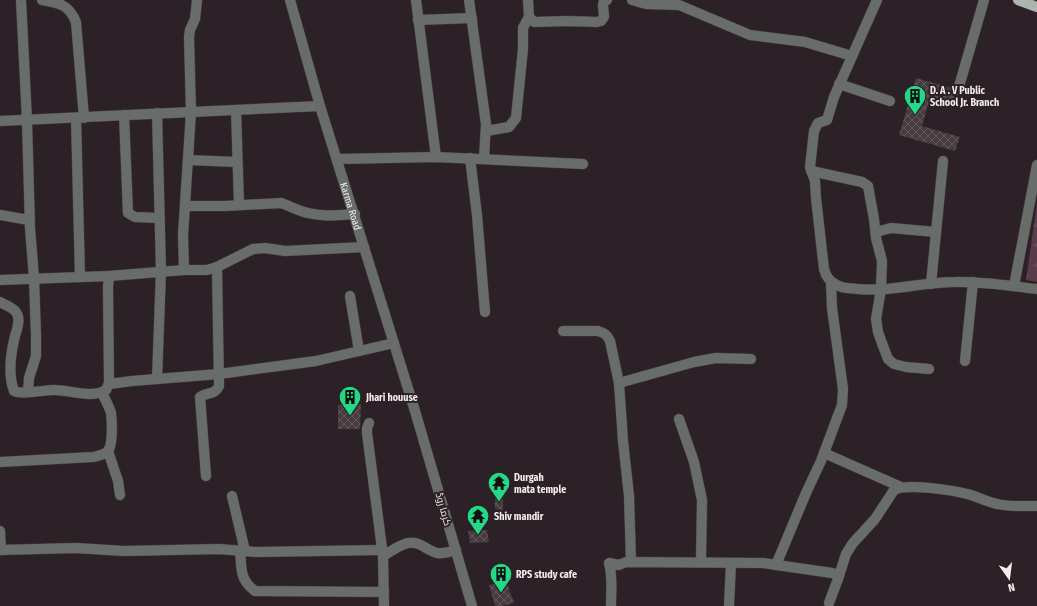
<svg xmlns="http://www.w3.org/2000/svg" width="1037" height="606" viewBox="0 0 1037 606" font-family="'Fira Sans Condensed',Cairo,sans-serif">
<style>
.grass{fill:url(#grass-tufts)}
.building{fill:url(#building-cross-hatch)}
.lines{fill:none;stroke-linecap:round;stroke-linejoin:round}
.minor-casing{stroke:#473d42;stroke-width:11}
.major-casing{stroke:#473d42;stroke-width:11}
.minor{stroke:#686d6a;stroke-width:10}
.major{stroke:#acb6af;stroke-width:10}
.labels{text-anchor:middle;stroke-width:4;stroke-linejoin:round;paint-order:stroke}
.poi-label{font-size:10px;font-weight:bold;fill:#f4ecef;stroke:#2b2126;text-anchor:start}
.street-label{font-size:10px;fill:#f4ecef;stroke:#2b2126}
</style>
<defs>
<pattern id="grass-tufts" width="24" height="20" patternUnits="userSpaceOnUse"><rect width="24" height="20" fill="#583c49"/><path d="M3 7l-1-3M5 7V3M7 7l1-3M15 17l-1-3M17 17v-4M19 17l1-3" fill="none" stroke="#715864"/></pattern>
<pattern id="building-cross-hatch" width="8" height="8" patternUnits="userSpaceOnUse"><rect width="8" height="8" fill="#463b3f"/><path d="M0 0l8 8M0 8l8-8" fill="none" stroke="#61585b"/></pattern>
</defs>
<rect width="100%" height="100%" fill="#2b2126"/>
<path class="grass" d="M1037,203V282L1026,280Z"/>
<path class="building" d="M916,78L952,88V92L956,96L954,105L930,98L922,126L960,137L955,151L899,135Z
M361,404L360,429H338V405Z
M495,497H503V510L495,509Z
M487,530L489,542L470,543L468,531Z
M506,581L514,603L501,606H495L489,585Z"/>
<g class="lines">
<g class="minor-casing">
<g id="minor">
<path d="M21,0L27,121L30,228L34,278L36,335V356L29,378L28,392"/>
<path d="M42,0C60,3 69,5 76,22L84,118"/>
<path id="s1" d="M290,0L320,106L415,411L472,606"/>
<path d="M416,0L436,157"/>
<path d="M469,0L486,124L484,159"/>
<path d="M528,0L529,17L534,22L567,21L597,22L601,21L604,17L603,5L604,1L607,0"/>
<path d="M632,0L646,4L679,5L750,35L805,42L852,56"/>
<path d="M877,0L834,97L827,120L818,123L814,131L810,167L815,181L816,198L824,269C826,277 830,282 837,285C843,289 851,288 858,289C892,292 922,282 955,282C982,281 1010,286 1037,289"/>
<path d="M418,20L472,18"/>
<path d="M839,84L890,101"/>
<path d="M958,90L984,0"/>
<path d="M236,110L239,205"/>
<path d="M157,113L161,271L157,379"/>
<path d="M124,115L128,213L135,217L159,218"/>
<path d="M76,118L80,277"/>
<path d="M0,121L320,106"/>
<path d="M486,131L509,127L516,118L523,49V28L529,17"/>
<path d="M470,158L477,215L485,312"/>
<path d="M338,159L436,157L583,164"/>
<path d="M188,160L237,162"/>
<path d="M811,171L862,182L868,186L874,219L876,238L882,261L881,289L876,319L878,332L883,346L888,359L894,364L906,367L929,369"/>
<path d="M186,206H225L281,203C290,206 298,211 308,213C323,217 339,215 355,214"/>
<path d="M0,215L29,220"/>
<path d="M876,232L891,228L936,232"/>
<path d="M184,270L183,235L191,112L189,37L190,30L195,19L197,0"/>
<path d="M0,280L109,276L184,270H207L217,267L253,249L265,248L285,251L364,247"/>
<path d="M931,284L943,161"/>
<path d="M1014,286L1037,165"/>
<path d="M350,296L359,351"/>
<path d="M0,302C5,305 12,307 16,312C18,315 19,320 18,324C18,328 16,332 15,336C11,352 8,375 14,391C21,395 44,390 54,390C70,390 91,399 106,390L109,383L108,287L109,276"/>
<path d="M563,331H598C605,333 607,335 610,341L619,383L623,441L629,496L631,562"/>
<path d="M965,361L973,282"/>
<path d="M619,383L694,362L716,358L751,359"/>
<path d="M109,384L132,381L219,374L316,361L394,343"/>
<path d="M679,419L694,462L702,500L701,562"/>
<path d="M369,423L367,428V433L383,556L384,606"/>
<path d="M108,451L118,481L120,495"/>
<path d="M824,453L901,487"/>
<path d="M0,462L93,457C98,456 104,455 108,451C113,445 112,421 111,413C109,406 105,399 102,393"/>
<path d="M206,476L200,397C207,392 215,395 219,386L217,267"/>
<path d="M232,496L245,551"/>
<path d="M0,531L1,550"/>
<path d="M0,550L76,548L124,551L219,549L256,552L382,550"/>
<path d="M240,551C242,569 239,579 255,591L384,592"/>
<path d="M383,556C390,552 399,545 408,543C420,541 426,550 437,553C443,554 450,552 456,550"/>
<path d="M776,565L806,493L821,461L842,405L843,389L832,308L831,282"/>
<path d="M838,579L846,554L853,543L875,519L894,490C906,483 952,490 967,494C977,496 986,502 997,504C1010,507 1024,506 1037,506"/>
<path d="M611,606C611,592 613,577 609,563L619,565L626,562L763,563L832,573L836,574L838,579L829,603"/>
<path d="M729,606L731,563"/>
</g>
</g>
<g class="major-casing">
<path id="major" d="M1018,0L1037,7"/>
</g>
<use href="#minor" class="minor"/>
<use href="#major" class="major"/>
</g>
<defs>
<g id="building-pin" transform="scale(1.15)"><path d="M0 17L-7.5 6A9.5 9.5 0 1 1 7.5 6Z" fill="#23d887" stroke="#2b2126"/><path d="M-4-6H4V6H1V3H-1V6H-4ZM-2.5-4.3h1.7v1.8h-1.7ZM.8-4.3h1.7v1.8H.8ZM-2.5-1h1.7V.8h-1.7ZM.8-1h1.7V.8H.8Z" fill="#111"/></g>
<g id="temple-pin" transform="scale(1.15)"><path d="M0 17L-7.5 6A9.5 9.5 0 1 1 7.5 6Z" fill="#23d887" stroke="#2b2126"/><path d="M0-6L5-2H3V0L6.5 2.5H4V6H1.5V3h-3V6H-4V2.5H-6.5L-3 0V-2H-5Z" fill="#111"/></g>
</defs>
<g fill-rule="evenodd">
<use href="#building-pin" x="915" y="96"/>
<use href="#building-pin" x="350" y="397"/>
<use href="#temple-pin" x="499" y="483"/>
<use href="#temple-pin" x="478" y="516"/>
<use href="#building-pin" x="501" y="574"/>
</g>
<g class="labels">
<g class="poi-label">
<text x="930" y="94">D. A . V Public<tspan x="930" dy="12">School Jr. Branch</tspan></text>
<text x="366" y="401">Jhari houuse</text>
<text x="514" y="481">Durgah<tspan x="514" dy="12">mata temple</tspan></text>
<text x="494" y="520">Shiv mandir</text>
<text x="516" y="578">RPS study cafe</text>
</g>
<g class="street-label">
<text dy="4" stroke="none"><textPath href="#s1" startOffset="215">Karma Road</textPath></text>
<text transform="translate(444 509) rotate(74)" y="4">کرما روڈ</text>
</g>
</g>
<g transform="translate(1009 578) rotate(166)" stroke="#2b2126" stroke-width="3" paint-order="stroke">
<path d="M0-3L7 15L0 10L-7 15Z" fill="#f4ecef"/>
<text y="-6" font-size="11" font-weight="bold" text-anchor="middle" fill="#f4ecef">N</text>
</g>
</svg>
